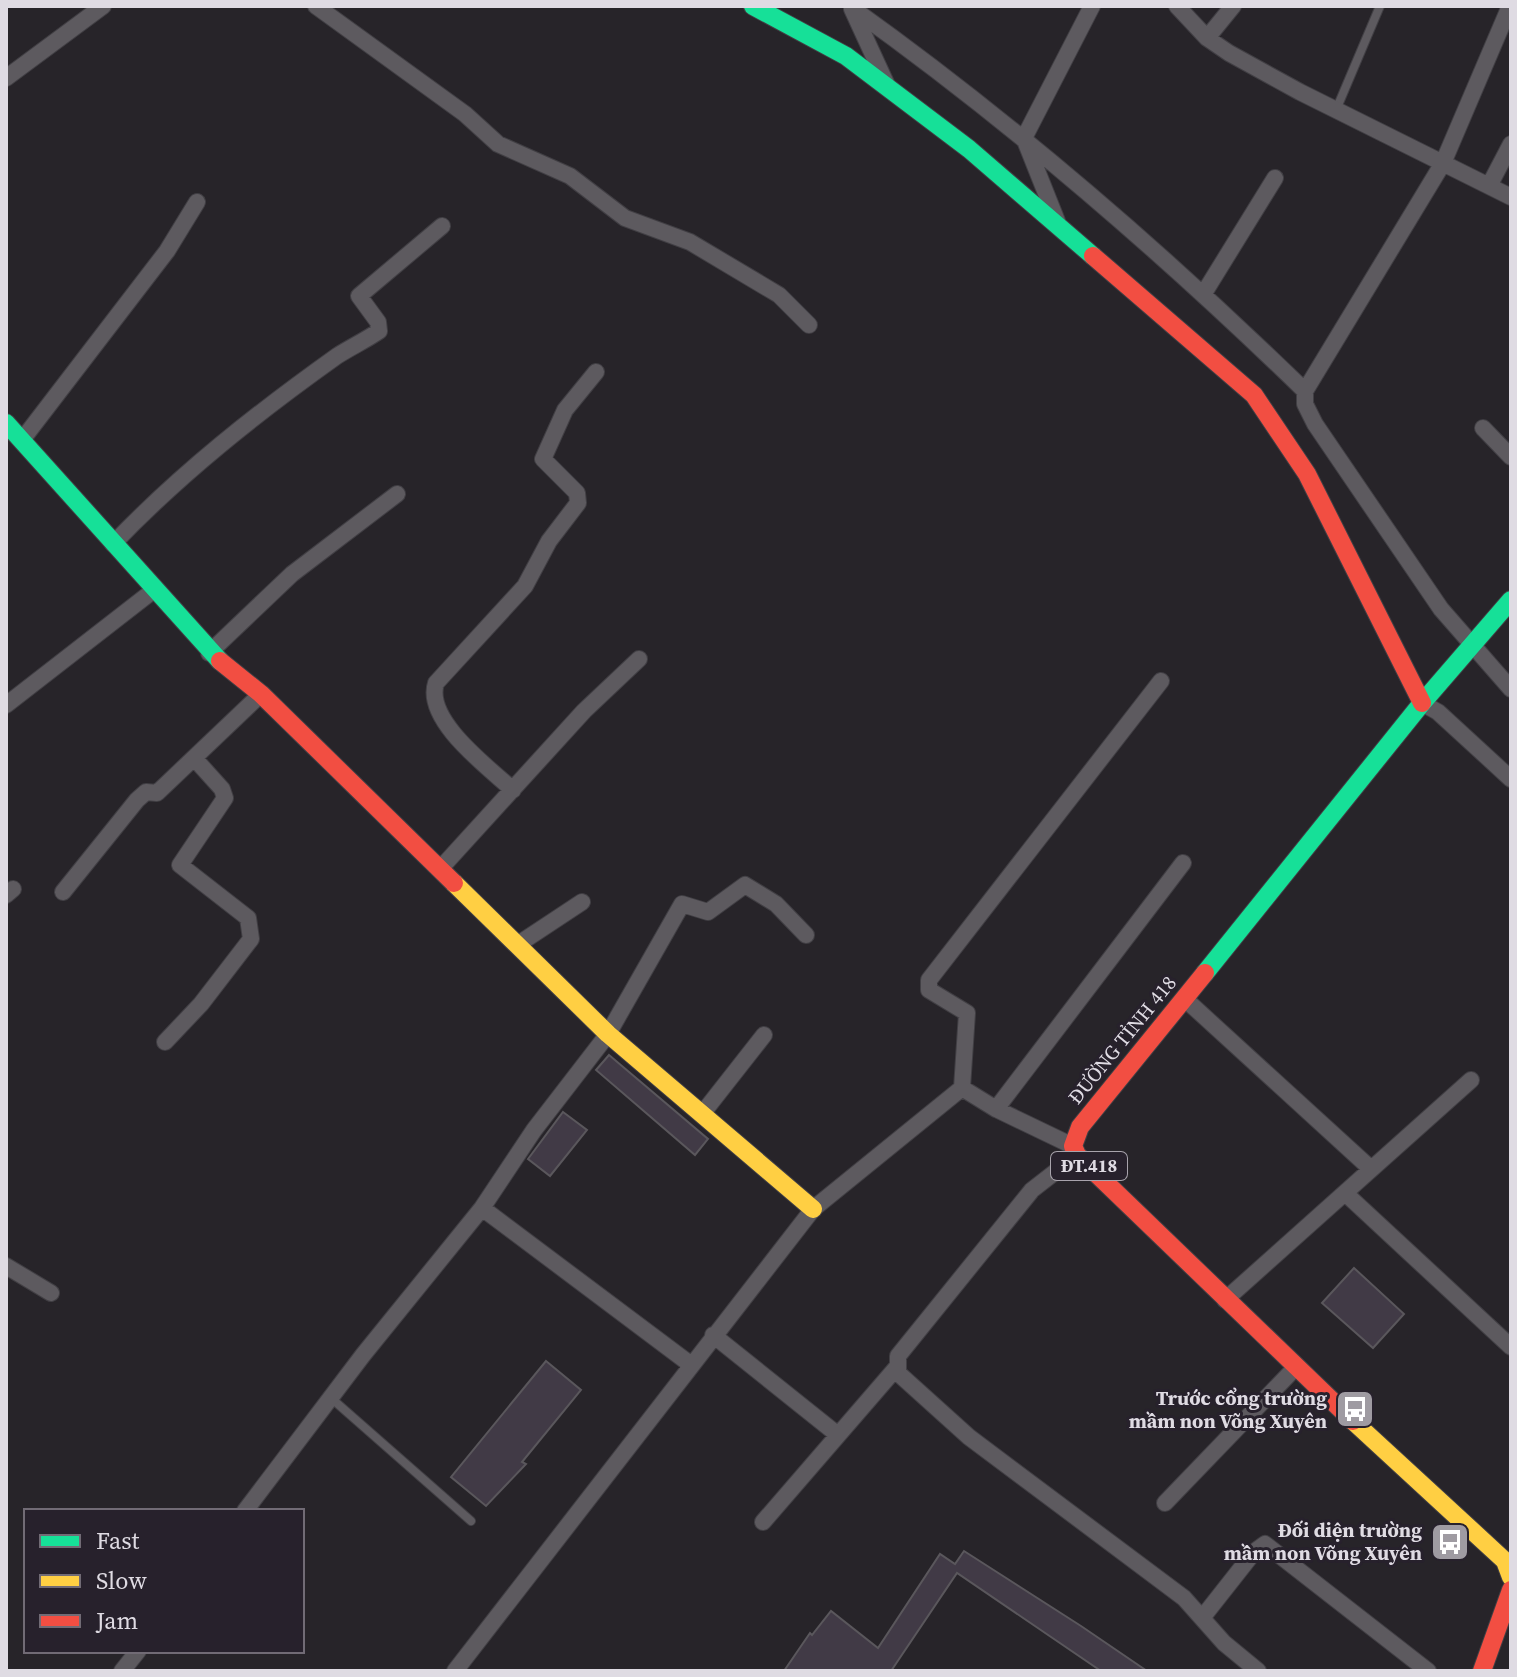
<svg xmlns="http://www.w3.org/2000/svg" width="1517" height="1677" viewBox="0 0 1517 1677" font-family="'Source Serif 4',serif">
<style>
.building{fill:#413a46;stroke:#5a575c;stroke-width:2}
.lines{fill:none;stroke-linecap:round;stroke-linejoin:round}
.lane-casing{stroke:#413f44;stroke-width:10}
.street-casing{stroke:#413f44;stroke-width:18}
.fast-casing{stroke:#413f44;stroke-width:20}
.slow-casing{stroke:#413f44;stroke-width:20}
.jam-casing{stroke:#413f44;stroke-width:20}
.lane{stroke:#5d5a5f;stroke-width:8}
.street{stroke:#5d5a5f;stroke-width:16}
.fast{stroke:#16e098;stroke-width:18}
.slow{stroke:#ffcf43;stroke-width:18}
.jam{stroke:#f24e42;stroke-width:18}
.labels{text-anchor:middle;stroke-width:6;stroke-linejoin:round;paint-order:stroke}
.shield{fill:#27212c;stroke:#a8a3ac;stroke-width:2}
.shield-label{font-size:18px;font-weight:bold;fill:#dfdbe3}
.street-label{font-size:20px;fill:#dfdbe3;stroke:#27212c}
.poi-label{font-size:20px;font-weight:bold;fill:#dfdbe3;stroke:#27212c;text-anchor:end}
</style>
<rect width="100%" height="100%" fill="#272429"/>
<path class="building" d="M609,1055L708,1139L695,1155L596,1070Z
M563,1112L587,1130L550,1176L528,1159Z
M1354,1268L1404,1314L1373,1348L1322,1303Z
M546,1361L581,1390L522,1462L526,1464L486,1506L451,1477Z
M964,1551L1081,1626L1147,1671H1101L957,1573L891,1671H784L810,1633L812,1635L831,1611L878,1648L940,1554L955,1564Z"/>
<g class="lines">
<g class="lane-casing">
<path id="lane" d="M1336,110L1380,6
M331,1398L471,1521"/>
</g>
<g class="street-casing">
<path id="street" d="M316,6L465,114L498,144L570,176L625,218L690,242L779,295L809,325
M1177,6L1207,38L1229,53L1300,92L1511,197
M1510,6L1443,163L1305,391V404L1315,424L1441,609L1511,689
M852,8C1013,123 1163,253 1305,391
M852,9L886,83
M1207,38L1233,6
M6,78L103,6
M1489,186L1511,144
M1057,221L1024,138L1092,6
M1204,293L1275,178
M1483,428L1511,457
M22,440L167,251L197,202
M113,544C181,473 257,413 337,356C351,347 366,340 379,331L378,322L359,296L442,226
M209,653L292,574L397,494
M1422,703L1438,712L1511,779
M6,705L154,590
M513,790C488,767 424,720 436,683L525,586L549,541L578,503L577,493L543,459L565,410L596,372
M440,869L584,711L639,659
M63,892L137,800L146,792L157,793L261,694
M6,895L13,889
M517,945L582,902
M1185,999L1370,1168
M165,1042L201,1004L251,939L248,918L180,865L225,798L222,789L194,758
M962,1088L967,1013L929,990V980L1161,681
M996,1109L1183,863
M702,1114L764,1035
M1077,1155L1032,1190L898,1356V1373L969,1437L1184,1598L1224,1643L1258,1671
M1345,1193L1511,1347
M482,1208L690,1364
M6,1266L51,1293
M1225,1300L1471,1080
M713,1335L838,1435
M1165,1503L1295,1368
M245,1511L363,1355L482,1208L534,1130L608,1034L682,904L708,912L745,885L776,904L806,935
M763,1522L897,1367
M1202,1618L1254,1552L1265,1544L1428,1671
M122,1671L138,1651
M455,1671L813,1209L962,1088L996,1109L1073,1146"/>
</g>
<g class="fast-casing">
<path id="fast" d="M753,6L846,56L969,149L1093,256
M6,423L220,661
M1205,973L1422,703L1511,600"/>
</g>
<g class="slow-casing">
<path id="slow" d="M454,883L608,1034L813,1209
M1353,1421L1505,1561L1511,1577"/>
</g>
<g class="jam-casing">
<path id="jam" d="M1093,256L1254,395L1307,474L1422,703
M220,661L261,694L454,883
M1205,973L1080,1127L1073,1146L1077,1155L1353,1421
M1482,1671L1511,1590"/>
</g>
<use href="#lane" class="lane"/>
<use href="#street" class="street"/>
<use href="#fast" class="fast"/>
<use href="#slow" class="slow"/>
<use href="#jam" class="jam"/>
</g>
<defs>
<g id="bus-square" transform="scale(2)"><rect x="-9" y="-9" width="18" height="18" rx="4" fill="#9f9ba2" stroke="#27212c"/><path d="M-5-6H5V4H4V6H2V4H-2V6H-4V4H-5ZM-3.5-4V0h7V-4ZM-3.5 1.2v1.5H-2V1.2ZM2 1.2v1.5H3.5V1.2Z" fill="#fff"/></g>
</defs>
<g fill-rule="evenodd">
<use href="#bus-square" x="1355" y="1409"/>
<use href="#bus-square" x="1450" y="1542"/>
</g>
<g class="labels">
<rect class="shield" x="1051" y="1152" width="76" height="28" rx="6"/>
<g class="shield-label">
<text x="1089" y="1172">ĐT.418</text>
</g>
<g class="street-label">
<text transform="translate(1122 1040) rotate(-51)" y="7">ĐƯỜNG TỈNH 418</text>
</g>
<g class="poi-label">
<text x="1327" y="1405">Trước cổng trường<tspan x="1327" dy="23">mầm non Võng Xuyên</tspan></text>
<text x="1422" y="1537">Đối diện trường<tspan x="1422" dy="23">mầm non Võng Xuyên</tspan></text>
</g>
</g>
<rect width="1517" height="1677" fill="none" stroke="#dfdbe3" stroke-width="16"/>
<rect x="24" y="1509" width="280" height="144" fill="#27212c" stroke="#716b75" stroke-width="2"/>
<rect x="40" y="1535" width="40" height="12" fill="#16e098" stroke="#716b75" stroke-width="2"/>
<text x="96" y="1549" font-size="24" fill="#dfdbe3">Fast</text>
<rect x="40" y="1575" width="40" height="12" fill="#ffcf43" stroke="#716b75" stroke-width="2"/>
<text x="96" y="1589" font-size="24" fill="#dfdbe3">Slow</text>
<rect x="40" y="1615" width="40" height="12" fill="#f24e42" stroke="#716b75" stroke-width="2"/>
<text x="96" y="1629" font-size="24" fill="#dfdbe3">Jam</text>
</svg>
